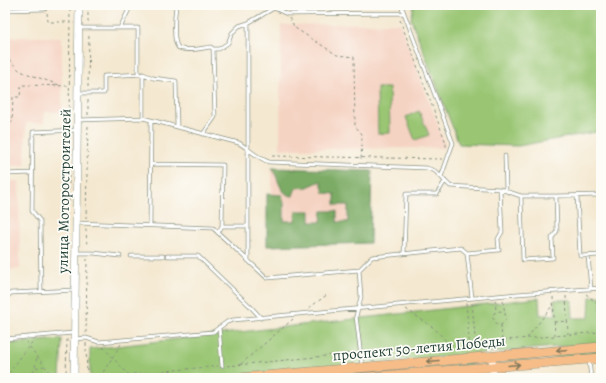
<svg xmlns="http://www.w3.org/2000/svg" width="606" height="383" viewBox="0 0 606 383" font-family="Alegreya,serif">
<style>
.built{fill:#f5d3c2}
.green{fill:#9ac673;stroke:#5c8254}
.forest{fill:#7bab65;stroke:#4d744c}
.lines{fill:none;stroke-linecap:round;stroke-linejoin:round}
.service-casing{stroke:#8a9282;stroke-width:4.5}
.tertiary-casing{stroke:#8a9282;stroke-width:8}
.primary-casing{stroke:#8a9282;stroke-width:10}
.path{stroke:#8a9282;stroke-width:1;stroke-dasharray:3 3;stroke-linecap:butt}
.service{stroke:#fff;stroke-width:3}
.tertiary{stroke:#fff;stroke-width:7}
.primary{stroke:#f7bd88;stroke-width:9}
.oneway{stroke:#80775a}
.labels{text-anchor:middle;stroke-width:3.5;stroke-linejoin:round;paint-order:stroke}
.street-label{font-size:15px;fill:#1f3d34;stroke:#fdfcf7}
</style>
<rect width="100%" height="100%" fill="#fdfcf7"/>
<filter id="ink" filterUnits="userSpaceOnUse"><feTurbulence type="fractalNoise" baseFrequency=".025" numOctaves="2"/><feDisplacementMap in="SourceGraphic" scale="8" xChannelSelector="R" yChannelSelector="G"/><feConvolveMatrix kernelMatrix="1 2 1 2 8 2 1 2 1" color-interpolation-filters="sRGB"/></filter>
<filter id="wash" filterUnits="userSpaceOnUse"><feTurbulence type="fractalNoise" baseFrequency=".012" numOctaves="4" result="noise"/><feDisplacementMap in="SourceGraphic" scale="16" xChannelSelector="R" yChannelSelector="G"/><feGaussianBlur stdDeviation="0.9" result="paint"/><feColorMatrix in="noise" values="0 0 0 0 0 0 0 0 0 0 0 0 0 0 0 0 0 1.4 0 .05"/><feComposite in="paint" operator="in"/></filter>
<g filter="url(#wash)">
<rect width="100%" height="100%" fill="#f4e8d0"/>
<path class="built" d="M400,23L445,144L444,148L280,149L281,25Z
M5,37H62V112H45L44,123H26L25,165L5,167Z
M272,168L372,171L370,243L267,246V194L272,193Z
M5,181H19L20,269L5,270Z"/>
<path class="green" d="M414,5H601V131L518,146L459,144L411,19Z
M377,88H389L390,133L378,134Z
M419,111L429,135L415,140L406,117Z
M601,296V343L205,378H90V349L539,298L540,315H556L554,300H572L573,318H589L590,297Z
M62,339L60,378H5V344Z
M601,350V353L505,362V359Z
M471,362L472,365L319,378H282Z"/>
<path class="forest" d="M272,168L372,171L370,243L267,246V194L282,195L284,204V221H295L296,211H310V222H321L322,211H337V222H348V205H335V194L324,193L321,181L305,188L298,187L295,190L293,196C279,195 279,178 272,168Z"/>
</g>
<g filter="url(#ink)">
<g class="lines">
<g class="service-casing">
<path id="service" d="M176,5C175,13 172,44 179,48C187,52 202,48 211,47L213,49L215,117L203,134
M401,5L453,143L441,177
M274,8L287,14L404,13
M5,10L45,9V5
M79,28H120L131,5
M120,28H138V74
M213,49H219L228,43L232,33L239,26L248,23
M143,74L153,78L176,81L177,127
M78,93H104V76L143,74V118
M78,120L143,118L239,143C249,149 257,158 269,162L427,168L435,171L450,186L500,189L521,196H556L601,195
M505,156L506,191
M151,164L223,165L222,226L218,233
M5,174L32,173
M521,196L523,260L553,258L552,238L557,231L556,196
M577,196L580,256L601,255
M77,223L213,228L267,278L359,270L372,257L461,248L467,253L499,250L498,239L502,232L500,189
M150,225L151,121
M222,226H248
M76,253H93L120,256
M467,253L472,298
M404,254L406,194H437L445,181
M131,256H163
M167,256H198L250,306L261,318
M588,256L591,289
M248,260V23L274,8V5
M359,270L361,297L356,316L362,365
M41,291L40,221L32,211L33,132L78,130
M5,299L11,293L75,290
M219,327L222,366
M5,339L73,333
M75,339L86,338L99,342L213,332L227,322L233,320L517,294L601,288
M589,361L591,378"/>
</g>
<g class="tertiary-casing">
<path id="tertiary" d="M492,356L493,378
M74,378L79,5"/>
</g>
<g class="primary-casing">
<path id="primary" d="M239,378L601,347
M357,378L601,358"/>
</g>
<path class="path" d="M47,13L48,22H69
M289,18L295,28L337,55L354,57L355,126L362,134L361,161
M400,20L446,143V147
M88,22V5
M5,55L20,71L59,85
M88,87L89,33
M88,115V99
M5,126L12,122L13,97H20L21,85L70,86
M69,126L70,5
M272,156L442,159
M69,202V135
M86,219L88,125
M86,229L87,247
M586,294L601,306
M566,296L568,334
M553,297L555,335
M495,300L496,311
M503,301L506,320L501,325L496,324L493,318L494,313L500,311L504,312
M466,303L470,351
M472,303L476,349
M309,308L328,294
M406,309L434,328L450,345
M555,322L567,321
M501,325L502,340
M86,333L87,259
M527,338L552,306
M26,342L54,378
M86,343L87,378
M103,347L128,374
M366,352L601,332
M241,364L293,319
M227,366L355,353
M36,368L44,366
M100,377L121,344
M5,378L33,341
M30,378L35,368L37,357
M65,378L66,375L67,339
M91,378L218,366"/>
<use href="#service" class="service"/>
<use href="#tertiary" class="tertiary"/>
<use href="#primary" class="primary"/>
</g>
<defs><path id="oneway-shaft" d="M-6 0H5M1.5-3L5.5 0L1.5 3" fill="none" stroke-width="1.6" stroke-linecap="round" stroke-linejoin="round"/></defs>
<g class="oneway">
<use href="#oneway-shaft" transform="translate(562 350) rotate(175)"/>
<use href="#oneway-shaft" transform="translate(433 361) rotate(175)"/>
<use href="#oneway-shaft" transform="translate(514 365) rotate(-5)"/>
</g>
</g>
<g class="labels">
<g class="street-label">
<text transform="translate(64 191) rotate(-89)" y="5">улица Моторостроителей</text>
<text transform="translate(419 348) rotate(-5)" y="5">проспект 50-летия Победы</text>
</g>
</g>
<rect width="606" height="383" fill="none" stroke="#fdfcf7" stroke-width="20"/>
</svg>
